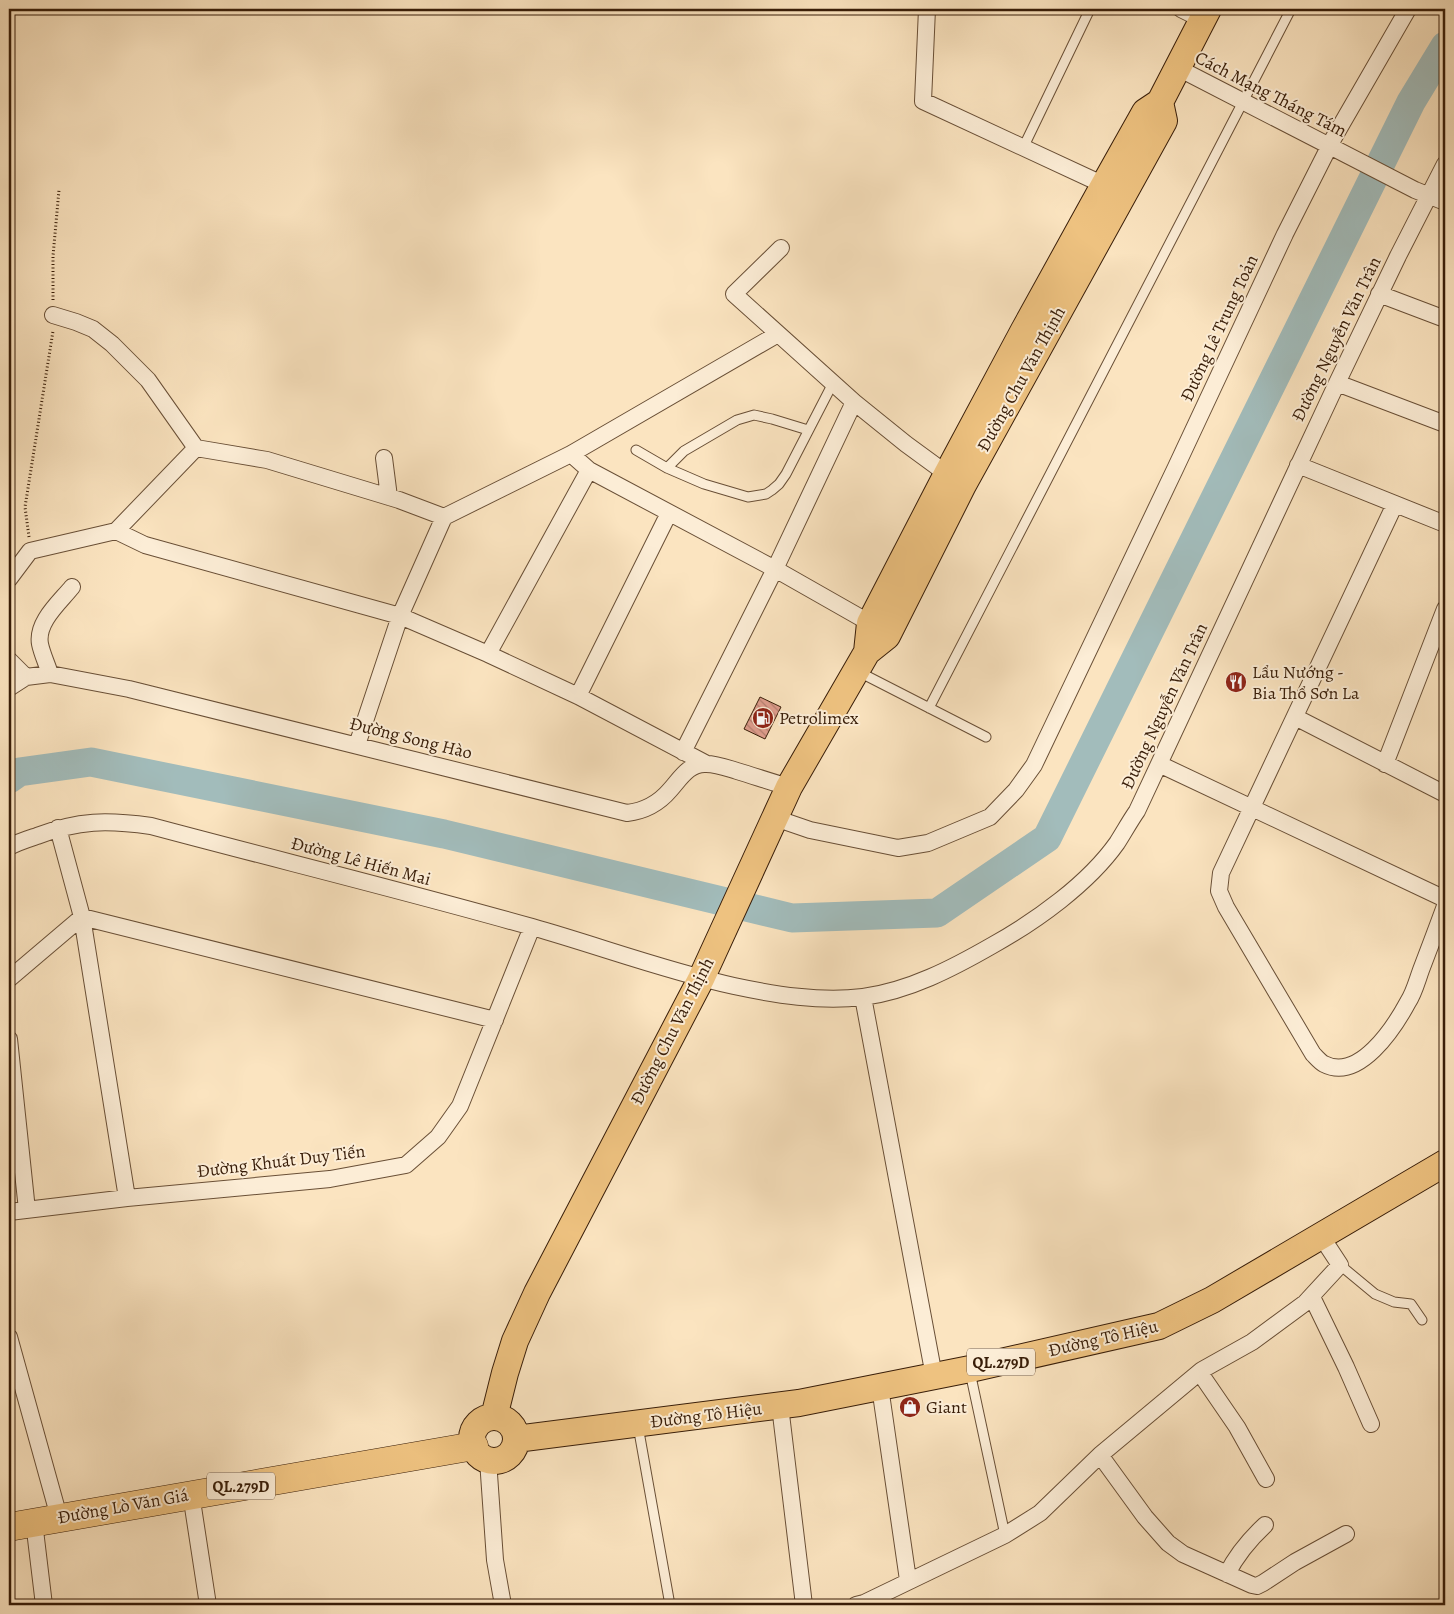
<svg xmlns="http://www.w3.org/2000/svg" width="1454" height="1614" viewBox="0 0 1454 1614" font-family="Alegreya,serif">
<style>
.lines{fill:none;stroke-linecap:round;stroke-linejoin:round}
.river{stroke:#a2bcbb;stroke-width:29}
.building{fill:url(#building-back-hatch);stroke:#381d08}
.lane-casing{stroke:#694f36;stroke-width:11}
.street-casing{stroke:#694f36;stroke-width:18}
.primary-casing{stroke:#381d08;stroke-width:28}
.highway-casing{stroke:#381d08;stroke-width:29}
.path{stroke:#381d08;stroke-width:3;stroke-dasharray:1 2.5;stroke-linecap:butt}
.lane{stroke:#fcedd6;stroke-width:9}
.street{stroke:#fcedd6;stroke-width:16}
.primary{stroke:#eec280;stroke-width:26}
.highway{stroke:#eec280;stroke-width:28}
.labels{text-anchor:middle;stroke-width:4;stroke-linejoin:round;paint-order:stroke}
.shield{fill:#fcedd6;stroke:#735b46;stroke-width:1}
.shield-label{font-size:16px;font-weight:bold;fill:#381d08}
.street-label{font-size:18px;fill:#381d08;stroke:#fcedd6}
.poi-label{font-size:18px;fill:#381d08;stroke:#fcedd6;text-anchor:start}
</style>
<defs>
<pattern id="building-back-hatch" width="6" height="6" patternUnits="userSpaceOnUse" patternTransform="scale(1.25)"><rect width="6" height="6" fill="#e09e8e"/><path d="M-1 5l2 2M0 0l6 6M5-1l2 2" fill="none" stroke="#b78072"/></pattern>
</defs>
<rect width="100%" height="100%" fill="#fbe4c0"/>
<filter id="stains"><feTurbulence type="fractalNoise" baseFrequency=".004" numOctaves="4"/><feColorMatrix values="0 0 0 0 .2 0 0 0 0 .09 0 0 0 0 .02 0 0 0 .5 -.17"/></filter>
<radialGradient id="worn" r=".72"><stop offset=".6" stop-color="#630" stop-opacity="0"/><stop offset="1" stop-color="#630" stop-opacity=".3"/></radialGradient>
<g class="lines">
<path class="river" d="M9,779L19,772L91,762L444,834L792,918L937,913L1047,838L1411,102L1445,46"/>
</g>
<path class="building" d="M760,697L781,707L765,739L744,729Z"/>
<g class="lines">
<g class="lane-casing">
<path id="lane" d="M1023,148L1090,9
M636,450L667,468L704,484L748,497L766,494L772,490L779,484L786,474L833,383
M667,468L684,451L737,420L754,415L772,419L808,430
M859,672L986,737
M929,708L1291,9
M1340,1265L1375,1294L1394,1302L1411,1304L1422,1320
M970,1372L1005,1535
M638,1426L670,1605"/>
</g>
<g class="street-casing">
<path id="street" d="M927,9L923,101L1104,185
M1181,9L1203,20
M1178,68L1415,190L1445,202
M1379,294L1445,319
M53,315L76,322L93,329L112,344L148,380L196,448L267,460L399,500L444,517L571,454L778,334
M1337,383L1445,424
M854,402L906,444L947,474
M196,448L116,531L145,545L400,616L488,654L578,696L705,763
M571,454L589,470L775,569L870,623
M384,458L389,497
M1298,465L1445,524
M1395,504L1221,873L1219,891L1226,907L1313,1054C1316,1057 1320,1062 1324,1064C1359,1082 1394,1028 1408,1002C1414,993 1417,981 1421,970C1429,949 1437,928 1445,906
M9,579L30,551L116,531
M488,654L589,470
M9,660L26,677
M50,674C47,664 42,654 40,644C36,622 60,602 72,587
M9,688L26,677L50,674L129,689L627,813C644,811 659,803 670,790C680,779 689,763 706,764C717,764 727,768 737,771C754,776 771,782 789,787
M578,696L669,513
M1295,717L1445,794
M357,745L400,616L444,517
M683,752L775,569L854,402L734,294L781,248
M1159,764L1445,899
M1385,764L1445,609
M775,818L810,830L898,848L928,843L990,817L1016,790L1034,765L1176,467L1285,234L1333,139L1408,9
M58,828L82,917L127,1198
M9,847C18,842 28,839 37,836C79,820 107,820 151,826C278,860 405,891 532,927C599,946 666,971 734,986C776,995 820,1002 863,997C909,991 953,968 993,945C1036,921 1088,884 1117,843C1124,832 1130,821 1137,811L1337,383L1398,256L1445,164
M9,979L82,917L495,1020
M863,997L934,1376
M9,1039L27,1210
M9,1212L127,1198L330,1179L406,1165L438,1137L460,1106L532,927
M1312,1297L1346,1367L1371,1424
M9,1337L59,1517
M1200,1373L1237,1427L1266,1479
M880,1387L908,1580
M780,1406L804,1605
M1100,1455L1145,1517L1168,1543L1183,1554L1252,1585L1257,1586L1263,1583L1295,1562L1346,1534
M488,1460L495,1560L503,1605
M191,1494L208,1605
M34,1522L44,1605
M1227,1574C1237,1554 1249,1540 1265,1525
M856,1605L864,1603L1005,1535L1040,1513L1100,1455L1202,1370L1252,1342L1305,1303L1340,1265L1321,1236"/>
</g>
<g class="primary-casing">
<path id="primary" d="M867,652L870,623L947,474L1024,330L1104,185L1145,112L1160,102L1208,9
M494,1417L505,1373L515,1341L537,1293L701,979L789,787L867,652L887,636L963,485L1164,121L1160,102
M472 1439a22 22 0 1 1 44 0a22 22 0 1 1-44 0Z
M516,1439L799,1403L970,1369L1159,1326L1212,1300L1445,1163"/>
</g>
<g class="highway-casing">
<path id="highway" d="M9,1527L474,1446"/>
</g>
<path class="path" d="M53,300V256L59,190
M29,537L25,507L53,331"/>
<use href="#lane" class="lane"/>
<use href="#street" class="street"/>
<use href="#primary" class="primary"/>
<use href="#highway" class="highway"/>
</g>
<defs>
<g id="restaurant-disc" transform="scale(1.125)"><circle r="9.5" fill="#8f2418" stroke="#fcedd6"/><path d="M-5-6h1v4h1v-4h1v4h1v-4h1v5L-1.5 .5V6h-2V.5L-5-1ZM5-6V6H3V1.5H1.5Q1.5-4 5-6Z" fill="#fff"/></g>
<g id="fuel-disc" transform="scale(1.125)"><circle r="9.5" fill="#8f2418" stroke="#fcedd6"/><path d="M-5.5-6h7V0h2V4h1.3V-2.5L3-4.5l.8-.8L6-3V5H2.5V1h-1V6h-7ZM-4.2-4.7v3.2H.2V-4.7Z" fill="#fff"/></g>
<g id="shop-disc" transform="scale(1.125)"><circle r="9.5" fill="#8f2418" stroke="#fcedd6"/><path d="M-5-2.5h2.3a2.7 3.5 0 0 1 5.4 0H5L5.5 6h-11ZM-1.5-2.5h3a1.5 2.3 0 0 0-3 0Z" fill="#fff"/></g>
</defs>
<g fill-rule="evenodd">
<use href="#restaurant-disc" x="1236" y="682"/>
<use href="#fuel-disc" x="763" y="718"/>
<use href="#shop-disc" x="910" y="1407"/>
</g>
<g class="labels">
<g class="shield">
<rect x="967" y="1348.5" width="68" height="27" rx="4"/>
<rect x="207" y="1472.5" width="68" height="27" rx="4"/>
</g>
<g class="shield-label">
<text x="1001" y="1368">QL.279D</text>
<text x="241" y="1492">QL.279D</text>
</g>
<g class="street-label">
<text transform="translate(1271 94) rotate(27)" y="6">Cách Mạng Tháng Tám</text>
<text transform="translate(1219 328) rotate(-65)" y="6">Đường Lê Trung Toản</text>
<text transform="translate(1336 339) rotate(-64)" y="6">Đường Nguyễn Văn Trân</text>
<text transform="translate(1021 379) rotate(-61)" y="6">Đường Chu Văn Thịnh</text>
<text transform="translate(1164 706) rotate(-65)" y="6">Đường Nguyễn Văn Trân</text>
<text transform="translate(411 738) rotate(14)" y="6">Đường Song Hào</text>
<text transform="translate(361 861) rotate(15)" y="6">Đường Lê Hiến Mai</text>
<text transform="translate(672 1031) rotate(-63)" y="6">Đường Chu Văn Thịnh</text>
<text transform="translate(281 1161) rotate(-7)" y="6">Đường Khuất Duy Tiến</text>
<text transform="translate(1103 1338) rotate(-13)" y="6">Đường Tô Hiệu</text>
<text transform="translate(706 1415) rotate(-7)" y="6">Đường Tô Hiệu</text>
<text transform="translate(123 1506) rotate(-10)" y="6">Đường Lò Văn Giá</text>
</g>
<g class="poi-label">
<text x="1252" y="678">Lẩu Nướng -<tspan x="1252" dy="21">Bia Thổ Sơn La</tspan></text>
<text x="779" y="724">Petrolimex</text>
<text x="926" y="1413">Giant</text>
</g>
</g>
<rect width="1454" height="1614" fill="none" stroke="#fbe4c0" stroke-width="30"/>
<rect x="10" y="10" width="1434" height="1594" fill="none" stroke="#381d08" stroke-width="2.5"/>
<rect x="15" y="15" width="1424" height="1584" fill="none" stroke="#381d08"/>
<rect width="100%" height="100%" filter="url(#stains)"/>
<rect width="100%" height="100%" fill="url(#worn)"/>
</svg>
